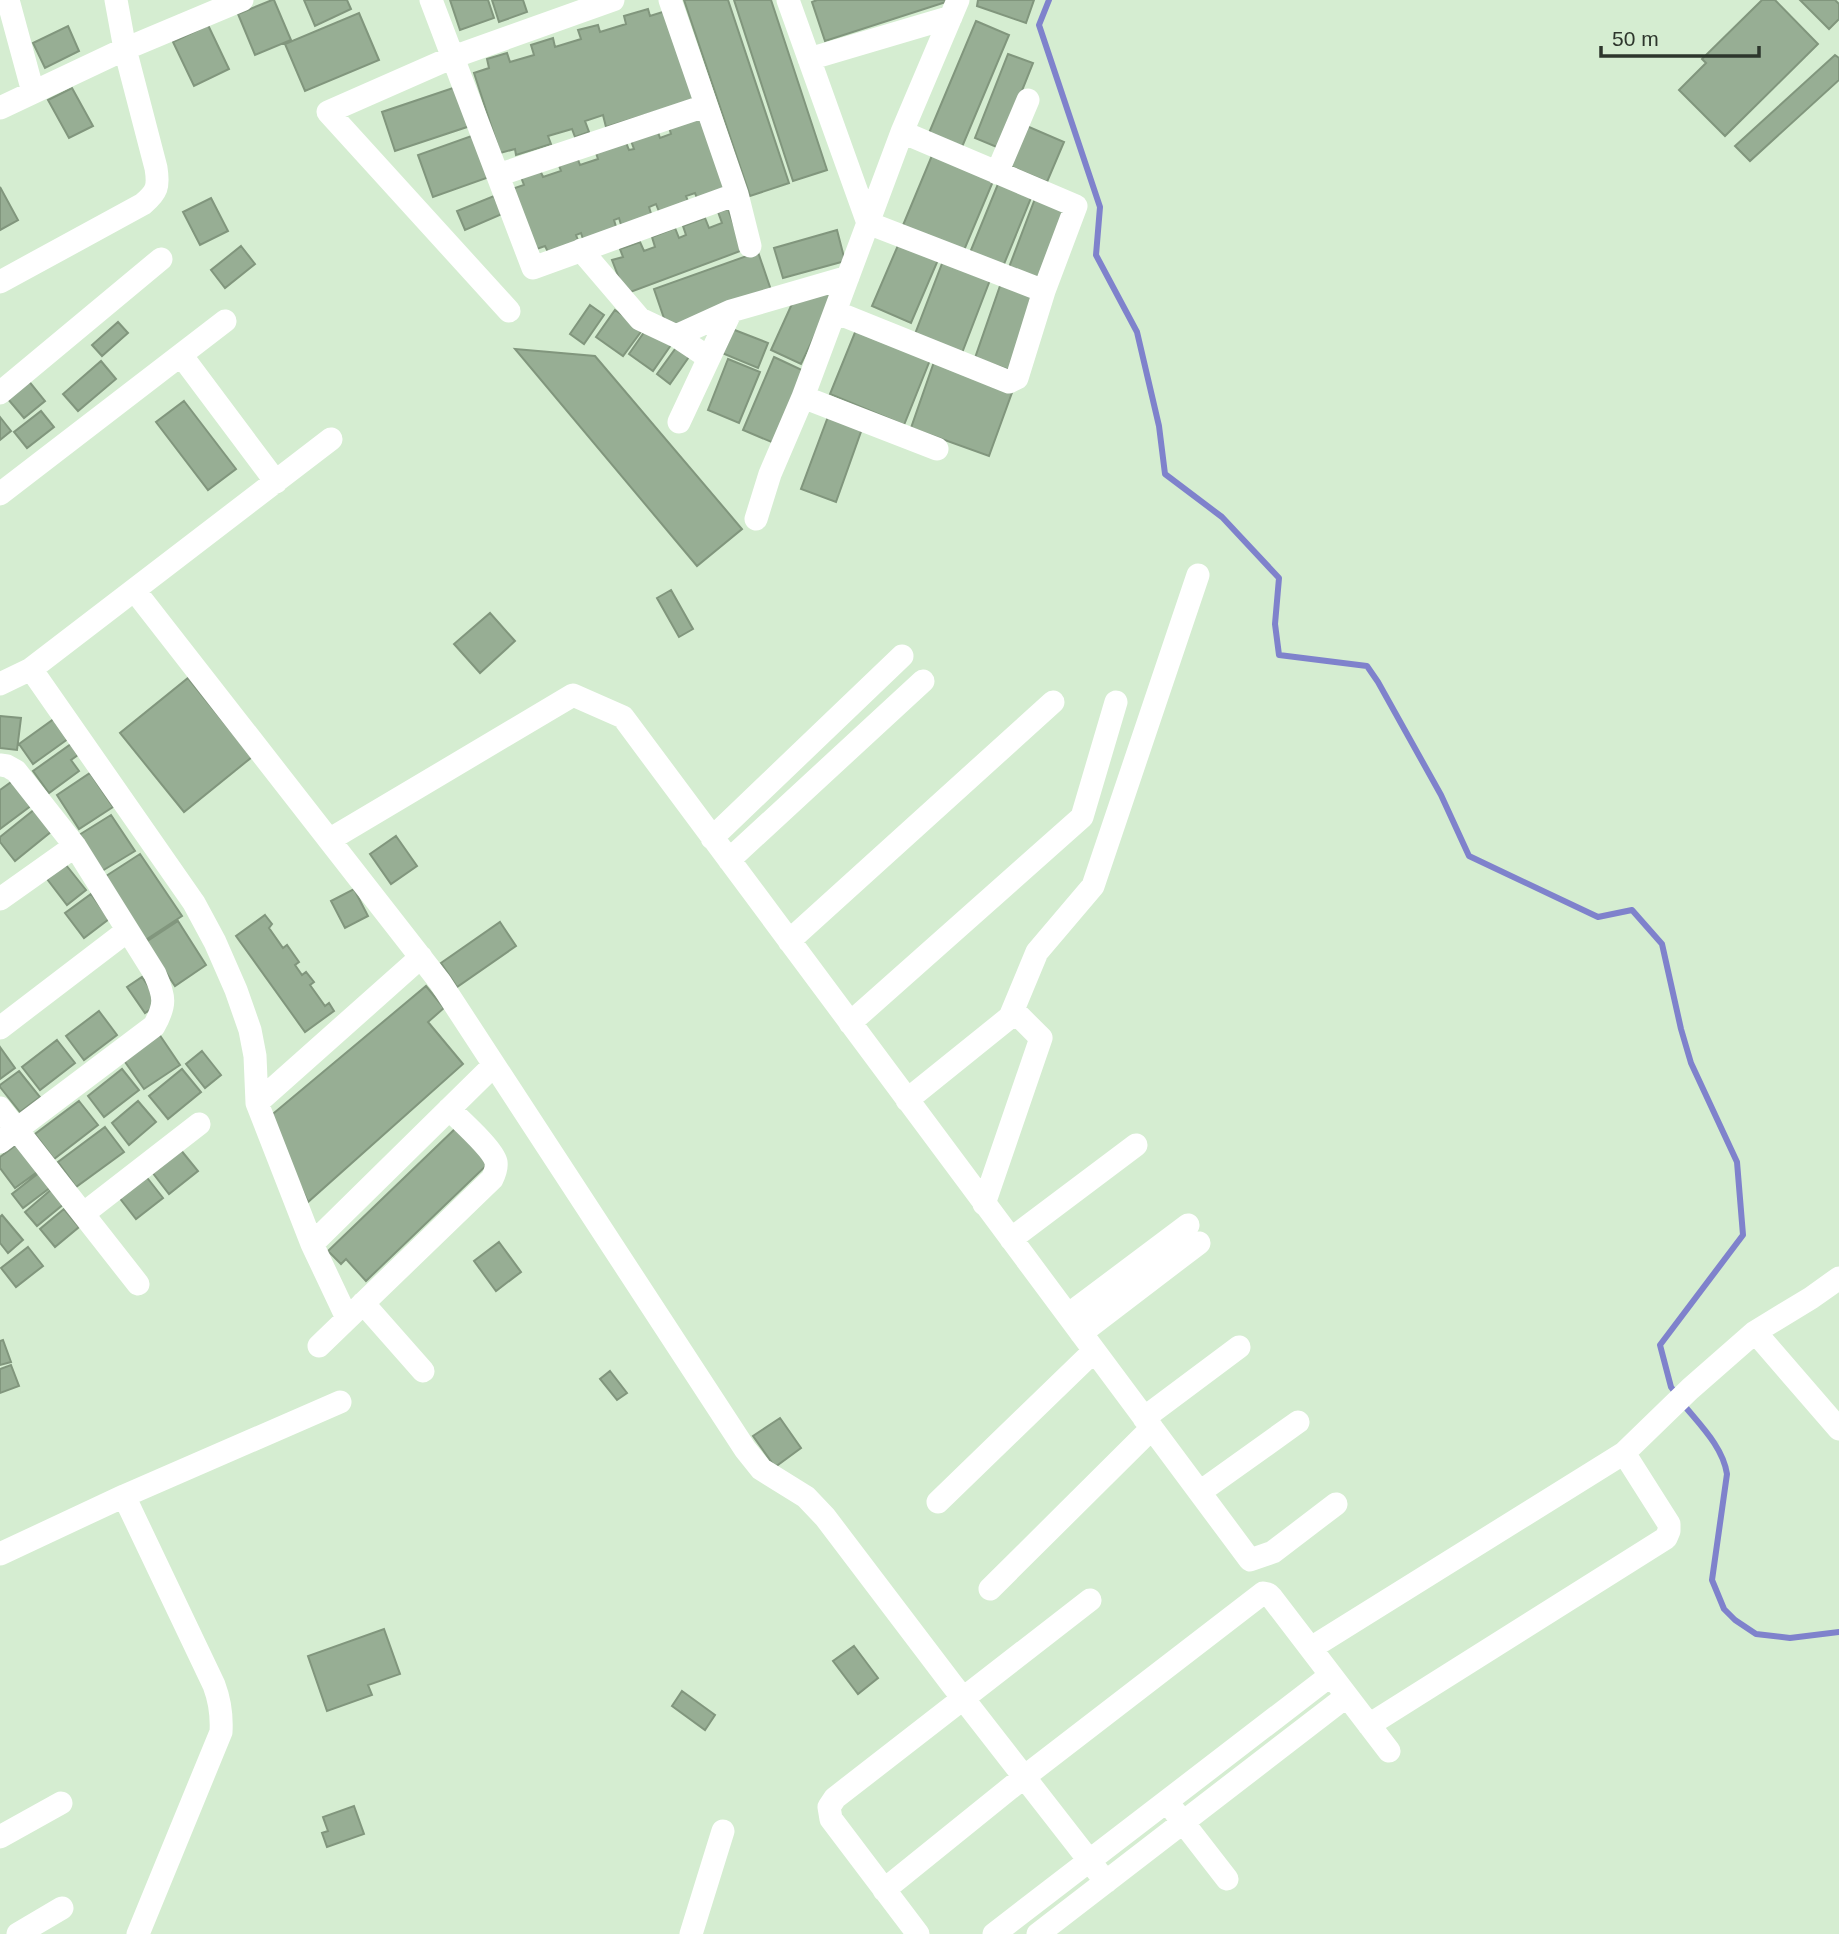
<svg xmlns="http://www.w3.org/2000/svg" width="1839" height="1934" viewBox="0 0 1839 1934" font-family="Arial,sans-serif">
<style>
.lines{fill:none;stroke-linecap:round;stroke-linejoin:round}
.stream{stroke:#7f82cc;stroke-width:6}
.building{fill:#97ae94;stroke:#81967d;stroke-width:2}
.street{stroke:#fff;stroke-width:23}
</style>
<rect width="100%" height="100%" fill="#d5edd1"/>
<g class="lines">
<path class="stream" d="M1049,0L1039,25L1100,207L1096,255L1137,332L1159,426L1165,474L1222,517L1279,578L1275,624L1279,655L1367,666L1378,682L1441,795L1469,856L1598,917L1632,910L1662,944L1681,1029L1691,1063L1737,1162L1743,1235L1660,1345L1671,1387L1677,1395
M1683,1404C1700,1425 1723,1447 1727,1474L1712,1580L1724,1609L1735,1620L1756,1634L1790,1638L1839,1632"/>
</g>
<path class="building" d="M272,0H274L291,40L255,55L238,14Z
M304,0H347L351,9L315,26Z
M450,0H488L494,18L460,30Z
M492,0H523L527,12L499,22Z
M684,0H728L789,183L750,196Z
M734,0H771L827,170L793,181Z
M817,0H949V1L825,41L812,2Z
M978,0H1034L1026,23L977,6Z
M1762,0H1775L1818,44L1725,136L1679,90L1706,63L1702,59Z
M1800,0H1835L1839,4V19L1829,29Z
M648,9L650,16L669,10L697,99L606,127L603,115L585,121L589,132L575,137L572,129L548,136L551,144L516,155L515,149L500,153L474,73L489,68L487,59L507,53L510,62L534,55L531,45L553,38L555,47L581,39L578,30L598,25L600,32L626,24L624,16Z
M359,13L379,60L305,91L285,44Z
M976,21L1009,35L962,147L929,133Z
M208,25L229,69L194,86L173,42Z
M68,26L79,51L45,68L33,43Z
M1008,54L1033,63L999,148L975,138Z
M1835,55L1839,58V80L1750,161L1735,146Z
M456,87L470,126L395,151L382,112Z
M72,88L93,126L69,138L48,100Z
M703,112L731,189L698,201L695,193L686,196L689,204L660,214L656,204L649,207L652,217L622,228L619,218L614,220L617,230L584,242L581,233L576,235L579,243L549,254L545,246L531,251L509,190L524,185L521,177L540,170L543,177L561,171L558,163L577,157L580,165L598,159L595,150L625,140L629,150L634,149L630,138L657,129L660,138L671,134L668,124Z
M1022,124L1064,142L1047,182L1005,164Z
M480,133L495,175L433,197L418,155Z
M933,153L994,179L962,255L901,230Z
M1000,179L1033,193L1002,269L969,255Z
M0,187L18,220L0,230Z
M494,196L502,214L465,230L457,211Z
M1036,196L1070,209L1043,283L1008,270Z
M211,198L228,231L200,245L183,212Z
M728,209L743,250L625,294L612,260L623,257L620,249L640,242L644,251L655,247L652,237L675,228L679,238L686,235L683,226L705,218L709,228L722,223L718,212Z
M837,230L845,261L783,278L774,248Z
M899,243L938,260L911,323L872,306Z
M241,246L255,264L225,288L211,270Z
M758,252L772,293L668,330L654,289Z
M943,261L990,280L962,353L915,334Z
M1001,283L1040,296L1015,372L975,358Z
M837,289L801,364L771,350L796,295Z
M590,305L604,315L584,344L570,334Z
M615,310L643,329L623,356L596,337Z
M118,322L128,333L102,356L92,345Z
M858,325L932,355L904,425L830,394Z
M647,328L671,345L653,371L629,354Z
M732,329L768,343L758,368L722,353Z
M678,345L691,354L670,384L657,374Z
M515,349L595,356L742,529L697,566Z
M774,357L804,371L774,443L743,430Z
M728,359L760,372L739,423L708,410Z
M935,359L1014,387L989,456L911,428Z
M101,361L116,379L78,411L63,394Z
M23,374L45,401L24,418L2,392Z
M184,401L236,469L208,490L156,422Z
M41,411L54,427L27,448L14,432Z
M829,414L863,426L836,502L801,489Z
M0,417L11,431L0,440Z
M671,590L693,629L679,637L657,598Z
M490,613L515,641L480,673L454,644Z
M188,678L252,757L184,812L120,733Z
M0,716L21,718L17,750L0,748Z
M58,716L72,736L33,764L19,744Z
M71,744L78,755L71,760L79,771L49,793L33,771Z
M90,773L113,807L79,829L57,795Z
M14,780L32,805L0,829V790Z
M35,809L52,831L15,861L0,842V837Z
M111,815L135,851L102,871L79,835Z
M396,836L417,866L391,884L370,854Z
M140,854L182,916L144,941L103,878Z
M66,865L86,890L67,905L47,879Z
M354,889L368,916L345,928L331,901Z
M91,894L109,919L84,938L65,913Z
M265,915L272,924L269,928L283,948L287,945L299,962L295,965L302,975L306,972L314,982L310,985L325,1006L329,1003L334,1011L305,1032L236,936Z
M178,921L206,965L175,986L146,942Z
M500,922L516,946L457,987L441,963Z
M142,977L160,1003L145,1013L127,987Z
M426,986L444,1008L428,1022L463,1064L308,1202L268,1118Z
M99,1011L117,1035L84,1060L66,1036Z
M159,1034L180,1065L144,1089L123,1059Z
M57,1040L75,1063L40,1090L22,1067Z
M0,1047L15,1068L0,1079Z
M202,1051L221,1075L205,1088L186,1064Z
M122,1069L139,1090L104,1117L88,1096Z
M182,1069L201,1092L168,1119L149,1096Z
M19,1071L40,1097L20,1112L0,1087V1085Z
M79,1101L98,1125L54,1159L35,1134Z
M138,1101L156,1122L129,1145L112,1123Z
M459,1125L492,1160L366,1281L346,1259L341,1264L328,1251Z
M105,1127L124,1152L76,1187L58,1162Z
M24,1139L44,1167L15,1188L0,1168V1157Z
M180,1149L198,1171L169,1194L152,1172Z
M40,1172L51,1187L23,1208L12,1194Z
M145,1175L163,1198L136,1219L118,1196Z
M53,1188L65,1203L37,1226L25,1212Z
M64,1209L79,1227L55,1247L40,1229Z
M2,1215L23,1240L8,1253L0,1243V1217Z
M499,1242L521,1272L496,1291L474,1261Z
M28,1247L43,1266L16,1287L1,1268Z
M3,1340L11,1362L0,1365V1341Z
M11,1365L19,1386L0,1393V1369Z
M610,1371L627,1393L617,1400L600,1379Z
M780,1418L801,1448L775,1467L753,1436Z
M384,1629L400,1674L368,1685L372,1695L327,1711L308,1656Z
M854,1646L878,1678L858,1694L833,1661Z
M682,1691L715,1715L705,1730L672,1706Z
M354,1806L364,1834L327,1847L322,1833L328,1831L323,1817Z"/>
<g class="lines">
<path class="street" d="M8,0L33,92
M431,0L533,268L737,194L670,0
M788,0L868,223L1044,291
M809,59L951,17
M0,108L125,49L242,0
M997,173L1028,100
M498,175L705,106
M737,194L750,246
M581,250L640,319L676,336L709,358
M0,282L143,204C157,192 159,187 156,168L125,49L116,0
M509,311L328,112L453,57L613,0
M835,312L1009,382L1017,378L1044,291L1076,206L902,132
M676,336L731,311L848,277
M181,355L276,482
M0,393L161,259
M803,397L937,449
M679,422L731,311
M0,494L225,321
M756,519L770,474L803,397L902,132L958,0
M135,591L440,982L745,1449L761,1469L806,1497L825,1517L951,1683L1106,1882
M31,669L194,903L215,942L236,990L250,1030L255,1056L257,1103L312,1244L347,1318
M0,684L31,669L331,439
M0,765L7,766L16,771L75,846L155,974C165,997 166,1005 154,1026L0,1142
M712,838L902,656
M329,840L573,695L623,717L1250,1560L1273,1552L1336,1504
M729,860L923,681
M0,899L75,846
M789,941L1053,702
M850,1023L1082,817L1116,702
M0,1028L127,931
M907,1100L1010,1017L1037,952L1093,886L1198,575
M257,1103L421,957
M0,1108L138,1284
M984,1204L1041,1038L1013,1010
M83,1214L199,1124
M1011,1239L1136,1145
M312,1244L494,1065
M363,1303L423,1371
M1068,1315L1188,1225
M1755,1332L1839,1429
M1081,1333L1199,1243
M319,1346L492,1179C495,1173 497,1168 496,1162C493,1149 460,1120 449,1109
M1144,1418L1239,1347
M1200,1492L1298,1422
M124,1496L214,1685C220,1701 222,1715 221,1732L138,1934
M938,1502L1094,1351
M0,1554L124,1496L340,1402
M990,1589L1152,1428
M1311,1648L1624,1453L1690,1389L1755,1332L1811,1298L1839,1278
M1369,1725L1666,1538L1669,1531V1524L1624,1453
M1175,1812L1227,1879
M0,1837L61,1803
M884,1890L1024,1777L1263,1593L1268,1594L1272,1598L1389,1751
M18,1934L62,1908
M691,1934L723,1831
M918,1934L831,1819L829,1807L835,1798L1090,1600
M994,1934L1331,1675
M1038,1934L1347,1696"/>
</g>
<path d="M1601 46v10h158v-10" fill="none" stroke="#2d362c" stroke-width="3.5"/>
<text x="1612" y="46" font-size="21" fill="#2d362c" stroke="#d5edd1" stroke-width="5" paint-order="stroke">50 m</text>
</svg>
